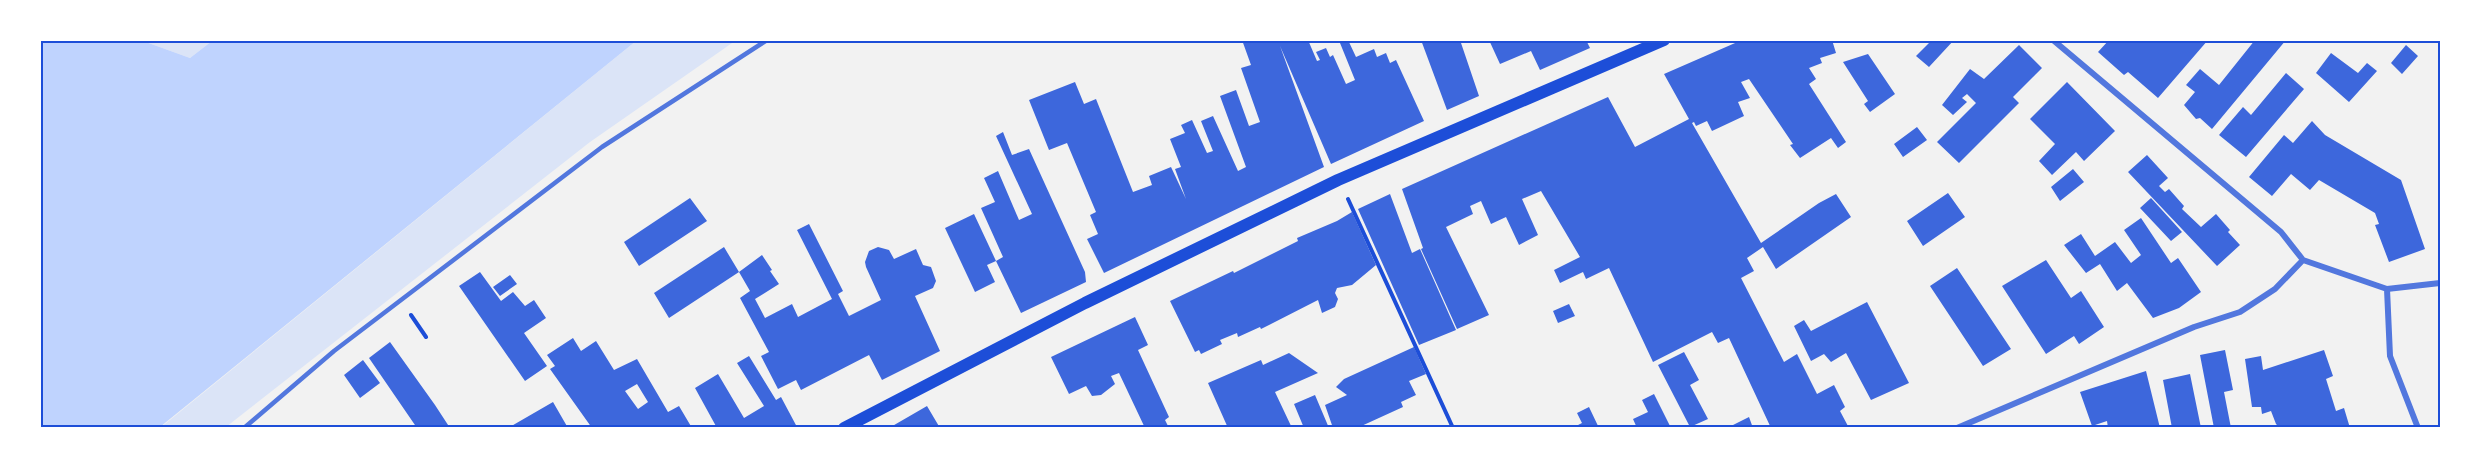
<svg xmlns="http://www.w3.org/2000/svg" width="2481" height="468" viewBox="0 0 2481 468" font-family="'Libre Baskerville',serif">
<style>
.green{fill:#dbe4f7}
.water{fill:#bfd3fe}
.building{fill:#3d67dc;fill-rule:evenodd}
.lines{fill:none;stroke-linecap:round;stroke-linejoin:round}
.path{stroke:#1d4ed8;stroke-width:4}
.service{stroke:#5277de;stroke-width:4.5}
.minor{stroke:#5277de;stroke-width:6}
.secondary{stroke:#1d4ed8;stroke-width:12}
.neatline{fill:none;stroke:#1d4ed8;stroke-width:2}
</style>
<rect width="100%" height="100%" fill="#f2f2f2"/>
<path class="green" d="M143,41H212L190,58Z
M636,41H735L590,142L226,427L160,428Z"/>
<path class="water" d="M212,41V40L636,41L160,427H41V41H143L190,58Z"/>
<path class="building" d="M1242,40H1300L1301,43L1308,40L1317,61L1320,60L1316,52L1326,48L1330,57L1333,55L1346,84L1355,80L1340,43L1348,40L1356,57L1374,49L1377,57L1386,53L1390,63L1396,60L1424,121L1331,164L1280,46L1324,167L1104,273L1087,239L1098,234L1090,215L1096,212L1067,143L1049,150L1029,100L1075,82L1084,104L1096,99L1133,192L1152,185L1149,176L1171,167L1186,199L1175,169L1181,167L1170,139L1185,133L1181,125L1192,120L1207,153L1213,151L1201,121L1213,116L1238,171L1246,167L1220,96L1236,90L1249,126L1260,122L1241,68L1251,65Z
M1421,40H1460L1479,96L1447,110Z
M1489,40H1586L1590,48L1540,70L1531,51L1500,64Z
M1742,40H1832L1836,53L1820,58L1822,63L1809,68L1816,79L1809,84L1846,142L1838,148L1831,138L1800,158L1790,145L1793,144L1749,79L1741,82L1750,98L1738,102L1744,116L1712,131L1707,121L1696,126L1694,122L1692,123L1761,243L1819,203L1836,194L1851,217L1776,269L1763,247L1747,258L1754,271L1741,278L1784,362L1797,354L1817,394L1834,385L1845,407L1840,411L1849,428H1771L1729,338L1718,343L1712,332L1653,362L1609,268L1586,279L1583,272L1560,283L1554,270L1580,257L1541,191L1522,199L1538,235L1519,245L1506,217L1491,224L1481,201L1470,206L1473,214L1446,227L1489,315L1457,329L1421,249L1423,248L1402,189L1608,97L1635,147L1689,119L1664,74Z
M1932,40H1954L1929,67L1916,56Z
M2109,40H2208L2158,98L2128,72L2124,75L2098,52Z
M2255,40H2286L2212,129L2200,118L2196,119L2184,105L2195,92L2186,85L2200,69L2219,85Z
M2019,45L2042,68L2013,97L2019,103L1959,163L1937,142L1976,103L1967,94L1962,98L1967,102L1953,115L1942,105L1970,69L1984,79Z
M2406,45L2418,56L2402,74L2391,63Z
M2331,53L2358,73L2367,63L2377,71L2349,102L2316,73Z
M1868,54L1895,94L1870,112L1864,104L1868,101L1843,62Z
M2286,73L2304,89L2246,157L2219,135L2243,107L2251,115Z
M2067,82L2115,131L2084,161L2076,152L2052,175L2039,161L2055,144L2030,119Z
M2312,121L2325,135L2401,180L2425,249L2389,262L2375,225L2379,224L2375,213L2319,180L2310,190L2291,174L2272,196L2249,177L2284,135L2293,143Z
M1917,127L1927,140L1903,157L1894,144Z
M1003,132L1012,155L1029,149L1085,272L1086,282L1021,313L996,261L987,265L995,282L975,292L945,228L974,214L996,261L1003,257L981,208L995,202L984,178L998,171L1019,220L1032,214L996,136Z
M2147,155L2168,178L2159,186L2165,192L2169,189L2184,206L2182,209L2201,227L2216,214L2230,230L2228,232L2240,245L2217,266L2128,172Z
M2073,169L2084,182L2060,201L2051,187Z
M1948,193L1965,217L1923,246L1907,221Z
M1390,194L1412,253L1420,249L1456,330L1419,345L1358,209Z
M690,198L707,221L639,266L624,242Z
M2151,198L2182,232L2171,241L2140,208Z
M1352,212L1376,265L1352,285L1337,288L1335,293L1338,299L1335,307L1322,313L1318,300L1261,329L1260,327L1238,337L1237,333L1220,340L1222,344L1201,354L1199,350L1195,352L1170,301L1233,271L1234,273L1298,241L1297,238L1337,221Z
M2141,218L2171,263L2178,258L2201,292L2179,308L2153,318L2127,283L2117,291L2100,264L2086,273L2064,245L2081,234L2095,256L2115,242L2131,263L2141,255L2124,230Z
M809,224L843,291L838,294L849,316L881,300L866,267L865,262L869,251L878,247L889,250L894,259L916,249L923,265L931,267L936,281L933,288L915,296L940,351L882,380L869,355L801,390L796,380L778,389L761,356L769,352L740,298L750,291L739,272L762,255L772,270L770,271L779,284L755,299L765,318L792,304L798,317L832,299L797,230Z
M724,247L739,272L669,318L654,293Z
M2046,260L2071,298L2081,291L2104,327L2079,344L2074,336L2046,354L2002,286Z
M1957,268L2011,349L1983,366L1930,286Z
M480,272L501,301L513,292L525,306L534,300L546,318L524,333L547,366L525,381L459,286Z
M510,275L517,284L500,296L493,287Z
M1867,302L1909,383L1871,400L1846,353L1831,362L1824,354L1811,361L1794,326L1804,320L1811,331Z
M1569,304L1575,316L1558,323L1553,311Z
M1135,317L1148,345L1138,350L1169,417L1165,420L1169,428H1145L1119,373L1111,376L1115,384L1101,395L1092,396L1086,386L1069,394L1051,357Z
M573,338L581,351L596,341L614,370L637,359L668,412L679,406L692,428H592L550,369L555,366L547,355ZM637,384L648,402L638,409L625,391Z
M390,342L435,405L450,428H417L369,358Z
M1414,347L1426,374L1409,381L1416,395L1401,402L1403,407L1357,428H1333L1325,405L1347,395L1336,387L1344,379Z
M2225,350L2233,390L2224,392L2231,428H2214L2200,355Z
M2324,350L2333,376L2326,379L2336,411L2344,408L2350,428H2299L2298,426L2280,428L2276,424L2271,411L2262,414L2261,407H2252L2245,359L2261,356L2263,370Z
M1684,352L1699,380L1690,385L1708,419L1690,427L1658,365Z
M1289,353L1318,373L1275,392L1292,428H1228L1208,383L1261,360L1263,365Z
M749,356L776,400L781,397L797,427L717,428L695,388L718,374L744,418L764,406L737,363Z
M363,360L380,383L360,398L344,375Z
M2146,371L2160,428H2108L2107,421L2092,426L2080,392Z
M2190,374L2201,428H2172L2163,380Z
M1654,394L1671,428H1637L1633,419L1648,412L1642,400Z
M1315,395L1329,428H1304L1294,404Z
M553,402L568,428H508Z
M927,406L940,428H889Z
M1589,407L1599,428H1572L1582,423L1577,413Z
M1749,417L1753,428H1727Z"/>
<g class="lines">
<path class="path" d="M1348,199L1453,428
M411,315L426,337"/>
<path class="service" d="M244,428L334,351L602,147L767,40"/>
<path class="minor" d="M2053,40L2281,232L2303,260
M2303,260L2387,289L2440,283
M2387,289L2390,356L2418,428
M1957,428L2194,327L2240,312L2275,289L2303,260"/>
<path class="secondary" d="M844,428L1085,303L1338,180L1664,40"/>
</g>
<rect width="2481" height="468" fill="none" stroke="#ffffff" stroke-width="84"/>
<rect x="42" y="42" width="2397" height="384" class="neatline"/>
</svg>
